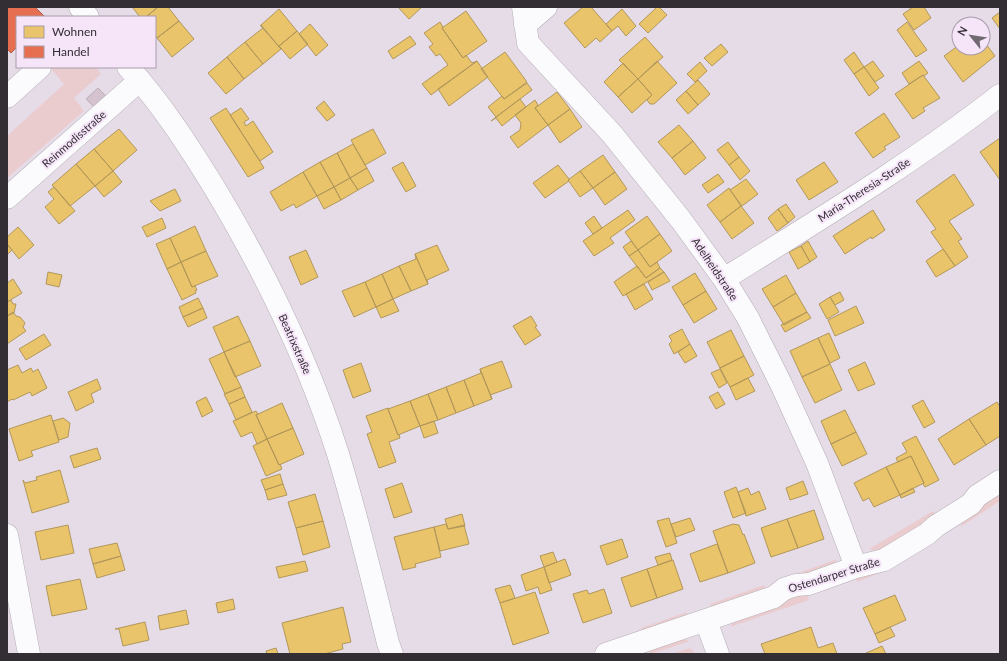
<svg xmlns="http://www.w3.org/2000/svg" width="1007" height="661" viewBox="0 0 1007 661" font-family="Lato,sans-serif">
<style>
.green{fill:#eacccf}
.homes{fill:#e9c46a;stroke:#b2975a}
.shops{fill:#e76f51;stroke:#b15b48}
.building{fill:#d4c3ce;stroke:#b8afb6}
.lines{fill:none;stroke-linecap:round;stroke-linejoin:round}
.minor-casing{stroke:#b4adb5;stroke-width:23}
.minor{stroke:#fbfafc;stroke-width:22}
.labels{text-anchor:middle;stroke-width:4;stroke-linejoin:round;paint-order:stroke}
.street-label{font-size:11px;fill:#332d34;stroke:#f6e5f9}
</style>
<rect width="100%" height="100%" fill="#e6dce8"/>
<path class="green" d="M53,67H96L101,74L74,98L84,111L7,178V136L64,84L51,69Z
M1000,488V501L962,526L960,521L983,499Z
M933,511L935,514L927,519L925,528L881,554L869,549Z
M934,542L890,569L857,582L856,578Z
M837,559L834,565L786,582L785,578Z
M764,585L766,589L711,608L710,604Z
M789,594H807L809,600L730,627L732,623Z
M687,612L688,617L642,633L641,628Z
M683,639L690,641L651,654L649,651Z
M690,648L696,654H671Z"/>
<path class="homes" d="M132,7H158L146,17H140Z
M158,7H168L179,21L157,38L155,35V17H146Z
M398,7H422L409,19Z
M583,7H591L612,31L600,42L596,38L585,48L564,23Z
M657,7H659L667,15L648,33L639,24Z
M913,7H924L931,18L914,30L903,14Z
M279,9L297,31L279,46L281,49L261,25Z
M622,9L636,26L626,36L618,26L612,31L606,24Z
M466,11L487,41L463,58L442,28Z
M1000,12V29L992,18Z
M179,21L194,39L172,57L157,38Z
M440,22L443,27L442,28L463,58L466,55L472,63L477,61L431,95L422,84L448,65L440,54L436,56L429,47L433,44L424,33Z
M907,22L927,50L916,57L897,30Z
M310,24L328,45L316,56L299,34Z
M260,25L281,49L263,64L245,42L263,28Z
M297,31L308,44L290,59L279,46Z
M410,36L416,44L393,59L388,51Z
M645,37L663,57L638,79L619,60Z
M983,40L995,56L963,82L944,56L959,45V48H983Z
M245,42L263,64L244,79L227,57Z
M721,44L728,52L712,66L704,58Z
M505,52L527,82L504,99L481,69Z
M854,52L864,67L854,74L844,60Z
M227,57L244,79L226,94L208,73Z
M477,61L488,77L449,106L438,89Z
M657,61L677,83L654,104H650L647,100L652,95L638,79Z
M873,61L884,76L875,82L864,67Z
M919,61L928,73L924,76L923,75L909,84L902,73Z
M700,62L707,71L695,82L687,74Z
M623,63L638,79L618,97L604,82Z
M864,67L879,88L869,96L854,74Z
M923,75L940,98L923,108L925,111L913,119L895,94Z
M638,79L652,95L632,113L618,97Z
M698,80L710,94L698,105L686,91Z
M527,83L532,90L496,117L488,107L502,96L504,99Z
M686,91L698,105L688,114L676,100Z
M557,92L570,109L548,125L535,108Z
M520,99L526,107L502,126L496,118L491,121Z
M535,100L538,105L535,108L548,125L518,148L510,137L520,130L521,123L515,115Z
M324,101L335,115L327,121L316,108Z
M226,108L264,168L248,177L210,118Z
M241,108L249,119L244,122L246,126L253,121L273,152L260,161L230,115Z
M570,109L582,127L560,143L548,125Z
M884,113L900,137L884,147L886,149L873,158L855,133Z
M679,125L693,141L672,158L658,142Z
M119,129L137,150L113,171L94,149Z
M373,129L386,153L365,165L351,140Z
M1000,138V180L980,152Z
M693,141L706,158L685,175L672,158Z
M728,142L739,157L729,165L717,150Z
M353,144L367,168L350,178L337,153Z
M94,149L113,171L95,186L76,164Z
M337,153L350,178L334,187L320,162Z
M603,155L615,172L593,188L580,171Z
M739,157L750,171L740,180L729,165Z
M320,162L334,187L317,196L303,172Z
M403,162L416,186L406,192L392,168Z
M824,162L838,182L809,200L796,180Z
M76,164L95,186L70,206L52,185Z
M558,165L569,179L568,180L569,181L545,198L533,183Z
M367,168L374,181L358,190L350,178Z
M113,171L122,182L104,197L95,186Z
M580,171L593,188L580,197L568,180Z
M303,172L317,196L296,208L294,204L281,211L270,192Z
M615,172L627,189L605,205L593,188Z
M718,174L724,182L708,193L702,185Z
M954,174L974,205L949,221L962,239L958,241L968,257L955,266L931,232L936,229L916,201Z
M350,178L358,190L341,200L334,187Z
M746,179L758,194L742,206L730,190Z
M54,187L75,211L59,224L45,207L54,199L48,192Z
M334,187L341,200L324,209L317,196Z
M729,188L741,206L720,222L707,205Z
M175,189L181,201L160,211L150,201Z
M786,204L795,217L788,223L778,209Z
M741,206L754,223L732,239L720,222Z
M778,209L788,223L777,231L768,218Z
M628,210L635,220L610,238L614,243L594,256L583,241Z
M873,210L885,230L872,239L871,237L845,254L833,236Z
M594,216L602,228L593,234L585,223Z
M647,216L660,234L638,250L625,232Z
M162,218L166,228L147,237L142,227Z
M195,226L206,251L181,262L170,238Z
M18,227L34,245L19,259L7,244V237Z
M660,234L672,251L650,267L638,250Z
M170,238L181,262L167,269L156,244Z
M631,241L638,250L629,256L623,247Z
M808,241L817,257L810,262L801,246Z
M7,244L12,250L7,255Z
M437,245L449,270L427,280L428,284L415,254Z
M801,246L810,262L798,269L789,252Z
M943,249L955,266L936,277L926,261Z
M306,250L318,277L301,285L289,257Z
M638,250L650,267L657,262L660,268L646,278L629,256Z
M206,251L218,276L192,287L181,262Z
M415,254L428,284L411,291L399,266L416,259Z
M181,262L192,287L195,286L197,290L195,291L196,293L182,300L167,269Z
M399,266L411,291L393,299L382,274Z
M637,266L646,278L660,268L664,272L623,296L614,282Z
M48,272L62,275L59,287L46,284Z
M664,272L670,281L652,290L648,282Z
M695,273L706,291L683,305L672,287Z
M382,274L393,299L376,307L365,282Z
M786,275L796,293L773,307L762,289Z
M13,279L22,293L7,302V283Z
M365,282L376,307L354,317L342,291Z
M644,284L653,299L635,310L626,294Z
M706,291L717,309L694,323L683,305Z
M840,292L844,300L835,305L830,297Z
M796,293L807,312L784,325L773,307Z
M830,297L839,312L827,319L819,304Z
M198,298L203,308L183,317L179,307Z
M393,299L399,311L381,318L376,307Z
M11,300L13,304H16L14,313L7,316V302Z
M856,306L864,323L835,336L828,320Z
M203,308L207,318L188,327L183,317Z
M13,312L16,316L20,317L25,323L23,327L26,331L7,344V316Z
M807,312L811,318L785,332L781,325Z
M238,316L250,341L224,352L213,327Z
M531,316L537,326L535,327L541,335L525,345L513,326Z
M682,329L690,344L674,354L669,344L672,341L669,336Z
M731,330L744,356L720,368L707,342Z
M829,333L840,358L830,363L818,338Z
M44,334L51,345L26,360L19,349Z
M818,338L830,364L802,377L790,351Z
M250,341L261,366L235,377L224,352Z
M690,344L697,356L685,363L678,352Z
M224,352L241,387L225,394L209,359Z
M744,356L754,375L730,387L720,368Z
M502,361L512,387L490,395L492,399L480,369Z
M865,362L875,384L858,391L848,370Z
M361,363L371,391L353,398L343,370Z
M830,364L842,390L815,403L802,377Z
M18,365L22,373L31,368L33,372L38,369L47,388L32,396L30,392L13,400L12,399L7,402V370Z
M480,369L492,399L474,406L464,380L481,373Z
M720,369L727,383L719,388L711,373Z
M748,378L755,391L736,400L730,387Z
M97,379L101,389L91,394L94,402L76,411L68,392Z
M464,380L474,406L456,413L446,387Z
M241,387L245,397L229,404L224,394Z
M446,387L456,413L438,420L428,394Z
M718,392L725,404L716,409L709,397Z
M428,394L438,420L420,426L410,401Z
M206,397L213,411L202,417L196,402Z
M245,397L252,412L236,420L229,404Z
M923,400L935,422L924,428L912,406Z
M410,401L420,426L398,435L388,409Z
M997,402L1000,407V436L986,445L969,419Z
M282,403L293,428L267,439L256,415Z
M388,408V409L398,435H399L400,438L389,442L396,462L379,468L367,434L372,432L366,416Z
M845,410L856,432L831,444L821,421Z
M256,411L258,414L256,415L267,439L257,444L252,432L241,437L233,421Z
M51,415L59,442L31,451L33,456L19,461L9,429Z
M63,418L70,423L68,437L59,440L53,421Z
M969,419L986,445L954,465L938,439Z
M434,421L438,433L424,438L420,426Z
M293,428L304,454L279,465L267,439Z
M856,432L867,454L842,466L831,444Z
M916,436L939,480L925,487L923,484L924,483L911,456L898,462L896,458L907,452L902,443Z
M267,439L279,465L280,464L282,469L266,476L253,446Z
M97,448L101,459L74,468L70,456Z
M911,456L924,483L900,495L886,467Z
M886,467L900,495L874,507L869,498L863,501L854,483Z
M60,470L69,502L32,513L23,480L25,483L37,480L36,477Z
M280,474L283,484L265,490L261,480Z
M803,481L808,494L790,500L786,488Z
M402,483L412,512L394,518L385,489Z
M283,484L287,495L268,500L265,490Z
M736,487L746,513L733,518L724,492Z
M748,488L751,495L759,491L766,509L746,516L738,492Z
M913,488L915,492L901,498L900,495Z
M315,494L323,521L296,528L288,502Z
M814,510L824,539L798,548L787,519Z
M462,514L465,526L448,529L445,519Z
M669,518L677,543L666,547L657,521Z
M690,518L695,530L676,537L671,524Z
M787,519L798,548L771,557L761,528Z
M323,521L330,547L303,555L296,528Z
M446,524L448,529L464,525L469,544L440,551L434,527Z
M733,524L739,525L743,535L744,534L755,563L728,573L713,531Z
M68,525L74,553L41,560L35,532Z
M434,527L441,557L415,564L416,567L403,570L394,537Z
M622,539L628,557L607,565L600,546Z
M117,543L121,556L93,564L89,549Z
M717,544L728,573L700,582L690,554Z
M553,552L557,562L544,567L540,556Z
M670,553L672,560L658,565L655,557Z
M121,556L125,570L97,578L93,564Z
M565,559L571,575L549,583L544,567Z
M673,560L683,589L657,598L647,569Z
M305,561L308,571L279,578L276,567Z
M544,567L552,590L540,594L538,587L526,591L521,575Z
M647,569L657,598L631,607L621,578Z
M80,579L87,609L52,616L46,586Z
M510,585L515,598L500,603L495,589Z
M604,589L612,613L583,623L573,594L587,590L589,594Z
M535,592L549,633L513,645L500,603Z
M895,595L906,620L875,634L863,608Z
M233,599L235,609L218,613L216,603Z
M343,607L351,642L342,644L343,649L324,654H290L282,623Z
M186,610L189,624L160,630L158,616Z
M145,622L149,640L123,646L119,629H115Z
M811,627L818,648L833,643L837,654H765L761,644Z
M890,627L895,636L879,643L875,634Z
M882,646L886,654H864Z
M276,648L278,654H267L266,651Z"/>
<path class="shops" d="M7,7H35L45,17H17V47L11,53L7,49Z"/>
<path class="building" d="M98,88L108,98L96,109L86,99Z"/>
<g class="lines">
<g class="minor-casing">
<path id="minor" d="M80,7L88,17
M523,7L528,43L612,134L681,220L724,279L748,318L781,384L817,463L856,567
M525,25L546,7
M128,67C161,103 188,145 214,187C264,270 308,360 338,454C357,516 372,579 388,643L392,654
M7,97L40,67
M7,198L140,80
M724,279C818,220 913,163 1000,95
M7,535L29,654
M706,621L718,654
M606,654L774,597L784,589L796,585L809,584L856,567L884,560L927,534L936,526L971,504L977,496L1000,481"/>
</g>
<use href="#minor" class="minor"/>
</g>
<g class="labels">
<g class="street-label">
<text transform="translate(74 139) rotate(-41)" y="4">Reinmodisstraße</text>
<text transform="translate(864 190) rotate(-33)" y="4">Maria-Theresia-Straße</text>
<text transform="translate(715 269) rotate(56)" y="4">Adelheidstraße</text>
<text transform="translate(295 344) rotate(66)" y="4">Beatrixstraße</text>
<text transform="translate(834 575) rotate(-17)" y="4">Ostendarper Straße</text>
</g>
</g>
<rect width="1007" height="661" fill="none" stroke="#332d34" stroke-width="16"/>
<rect x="16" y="16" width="140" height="52" fill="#f6e5f9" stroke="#a89baa"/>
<rect x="24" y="26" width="20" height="12" fill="#e9c46a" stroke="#a89baa"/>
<text x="52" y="36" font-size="12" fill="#332d34">Wohnen</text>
<rect x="24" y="46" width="20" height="12" fill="#e76f51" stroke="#a89baa"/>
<text x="52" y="56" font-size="12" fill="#332d34">Handel</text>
<g transform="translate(971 36) rotate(300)"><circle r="19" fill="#f6e5f9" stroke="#a89baa"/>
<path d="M0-3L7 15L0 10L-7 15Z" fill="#726a73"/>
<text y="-6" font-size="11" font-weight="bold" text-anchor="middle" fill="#332d34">N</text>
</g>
</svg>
